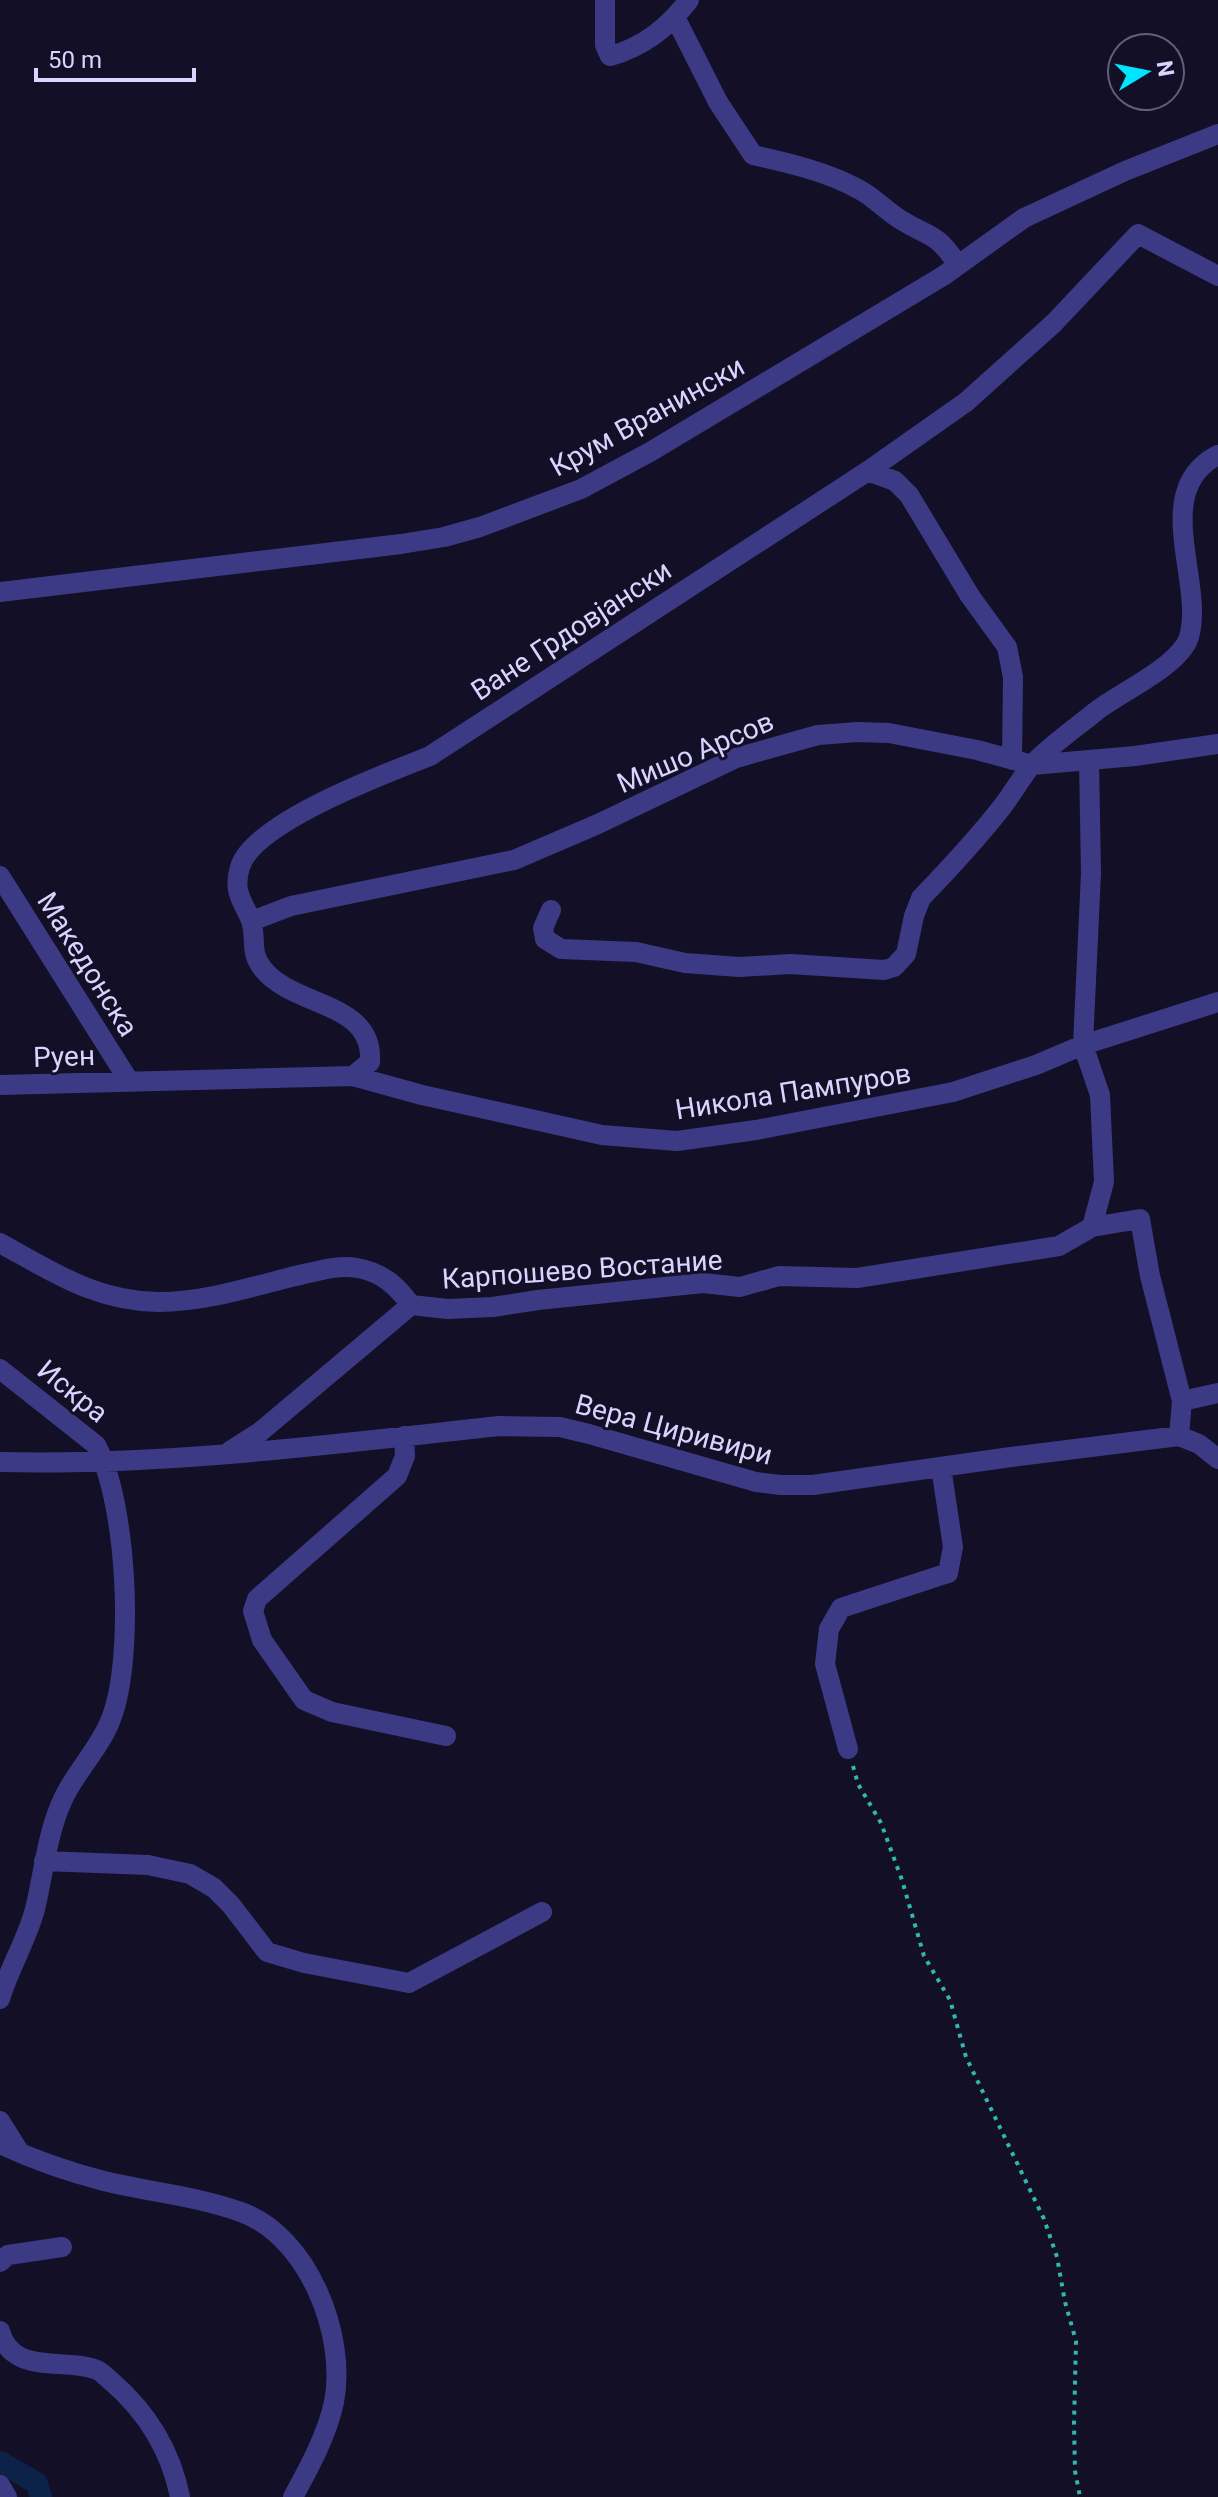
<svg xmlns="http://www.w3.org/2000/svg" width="1218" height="2497" viewBox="0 0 1218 2497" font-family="Roboto,sans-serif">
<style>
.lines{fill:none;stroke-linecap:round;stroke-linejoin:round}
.canal{stroke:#0c2248;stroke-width:22}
.path{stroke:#2fb8b0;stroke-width:4;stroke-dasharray:4 6;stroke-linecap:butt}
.minor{stroke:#3d3a85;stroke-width:20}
.labels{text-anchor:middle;stroke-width:6;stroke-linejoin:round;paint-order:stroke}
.street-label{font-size:28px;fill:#d9d4ff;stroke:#130f26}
</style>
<rect width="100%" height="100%" fill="#130f26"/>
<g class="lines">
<path class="canal" d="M0,2462L37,2483L41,2497"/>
<path class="path" d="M853,1766L858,1784L881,1823L902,1880L924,1956L950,2000L966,2057L1044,2219L1057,2257L1065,2302L1076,2341L1074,2424L1075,2471L1080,2497"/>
<path class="minor" d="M605,0V45L610,56C644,47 668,27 689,0
M675,17L718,102L753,155C789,163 828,172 860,190C875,198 886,211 901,220C932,239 935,231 958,265
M868,471L895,481L909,495L970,596L1007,647L1013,677L1012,760
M0,592L401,544L444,537L480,527L581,489L650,452L943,276L1024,218L1125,171L1218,134
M1089,760L1091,873L1083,1045L1100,1095L1104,1182L1092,1227
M0,876L129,1081
M551,910L543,928L545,939L561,949L636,952L685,963L739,967L790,964L884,970L894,967L906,954L914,916L921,898C949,869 977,839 1002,807C1012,794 1020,780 1030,767C1044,750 1077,727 1095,712C1120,692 1180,666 1189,637C1205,582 1149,490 1218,455
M252,921L291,906L514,860L598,824L736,758L818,735L858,732L889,733L977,750L1032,765L1135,756L1218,744
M353,1076L370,1062C374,1001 294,1008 263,969C248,951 258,936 250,918C241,899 233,890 240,867C254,822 387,773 430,756L868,471L966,402L1054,323L1138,234L1218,276
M0,1085L353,1076L422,1095L602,1135L677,1141L756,1130L953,1092L1036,1065L1083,1045L1218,1002
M0,1243C53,1272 95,1301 158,1302C203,1302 248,1288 291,1277C311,1273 337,1264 357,1268C382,1272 397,1286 411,1305L448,1309L493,1307L538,1300L703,1283L740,1287L779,1276L857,1278L1059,1246L1092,1227L1140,1219L1150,1276L1182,1401L1179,1436
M0,1369L96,1445C127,1502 135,1658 111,1719C100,1748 77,1770 64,1797C47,1832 44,1872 35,1909C27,1940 9,1968 0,1999
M1182,1401L1218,1393
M404,1436L405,1456L397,1476L257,1599L253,1611L262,1640L304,1700L332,1712L446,1736
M230,1451L260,1432L411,1305
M0,1462C167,1466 333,1444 499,1426L560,1427L589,1434L756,1482L781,1485H813L1011,1457L1179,1436L1199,1444L1218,1459
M848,1749L825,1664L829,1629L841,1608L948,1573L953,1547L941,1467
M44,1861L148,1865L190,1874L214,1888L231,1905L267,1952L304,1963L409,1983L542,1912
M0,2121L20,2153
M0,2144C32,2159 69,2172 104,2181C149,2192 197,2196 241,2212C308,2236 347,2335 334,2402C327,2435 309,2468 293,2497
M0,2262L8,2255L62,2247
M0,2331C12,2376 64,2357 97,2370C102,2372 107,2378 111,2381C147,2412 171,2452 180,2497
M0,2485L7,2497"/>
</g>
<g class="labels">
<g class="street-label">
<text transform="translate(647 416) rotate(-29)" y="10">Крум Вранински</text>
<text transform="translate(571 630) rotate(-33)" y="10">Ване Грдовјански</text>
<text transform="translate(695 752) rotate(-23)" y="10">Мишо Арсов</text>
<text transform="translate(88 964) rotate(58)" y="10">Македонска</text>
<text transform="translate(64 1056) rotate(-2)" y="10">Руен</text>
<text transform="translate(793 1091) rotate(-9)" y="10">Никола Пампуров</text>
<text transform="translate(582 1269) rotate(-4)" y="10">Карпошево Востание</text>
<text transform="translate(73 1391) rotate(39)" y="10">Искра</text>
<text transform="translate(674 1429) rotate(15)" y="10">Вера Циривири</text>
</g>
</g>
<g transform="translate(1146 72) rotate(80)"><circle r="38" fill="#130f26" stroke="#625e7d" stroke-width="2"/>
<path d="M0-6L14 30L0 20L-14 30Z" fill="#00e5ff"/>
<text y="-12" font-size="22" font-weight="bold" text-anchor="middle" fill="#d9d4ff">N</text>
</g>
<path d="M36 68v12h158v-12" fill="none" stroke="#d9d4ff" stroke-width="4"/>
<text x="48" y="68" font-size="24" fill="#d9d4ff" stroke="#130f26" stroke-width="6" paint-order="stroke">50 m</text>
</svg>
